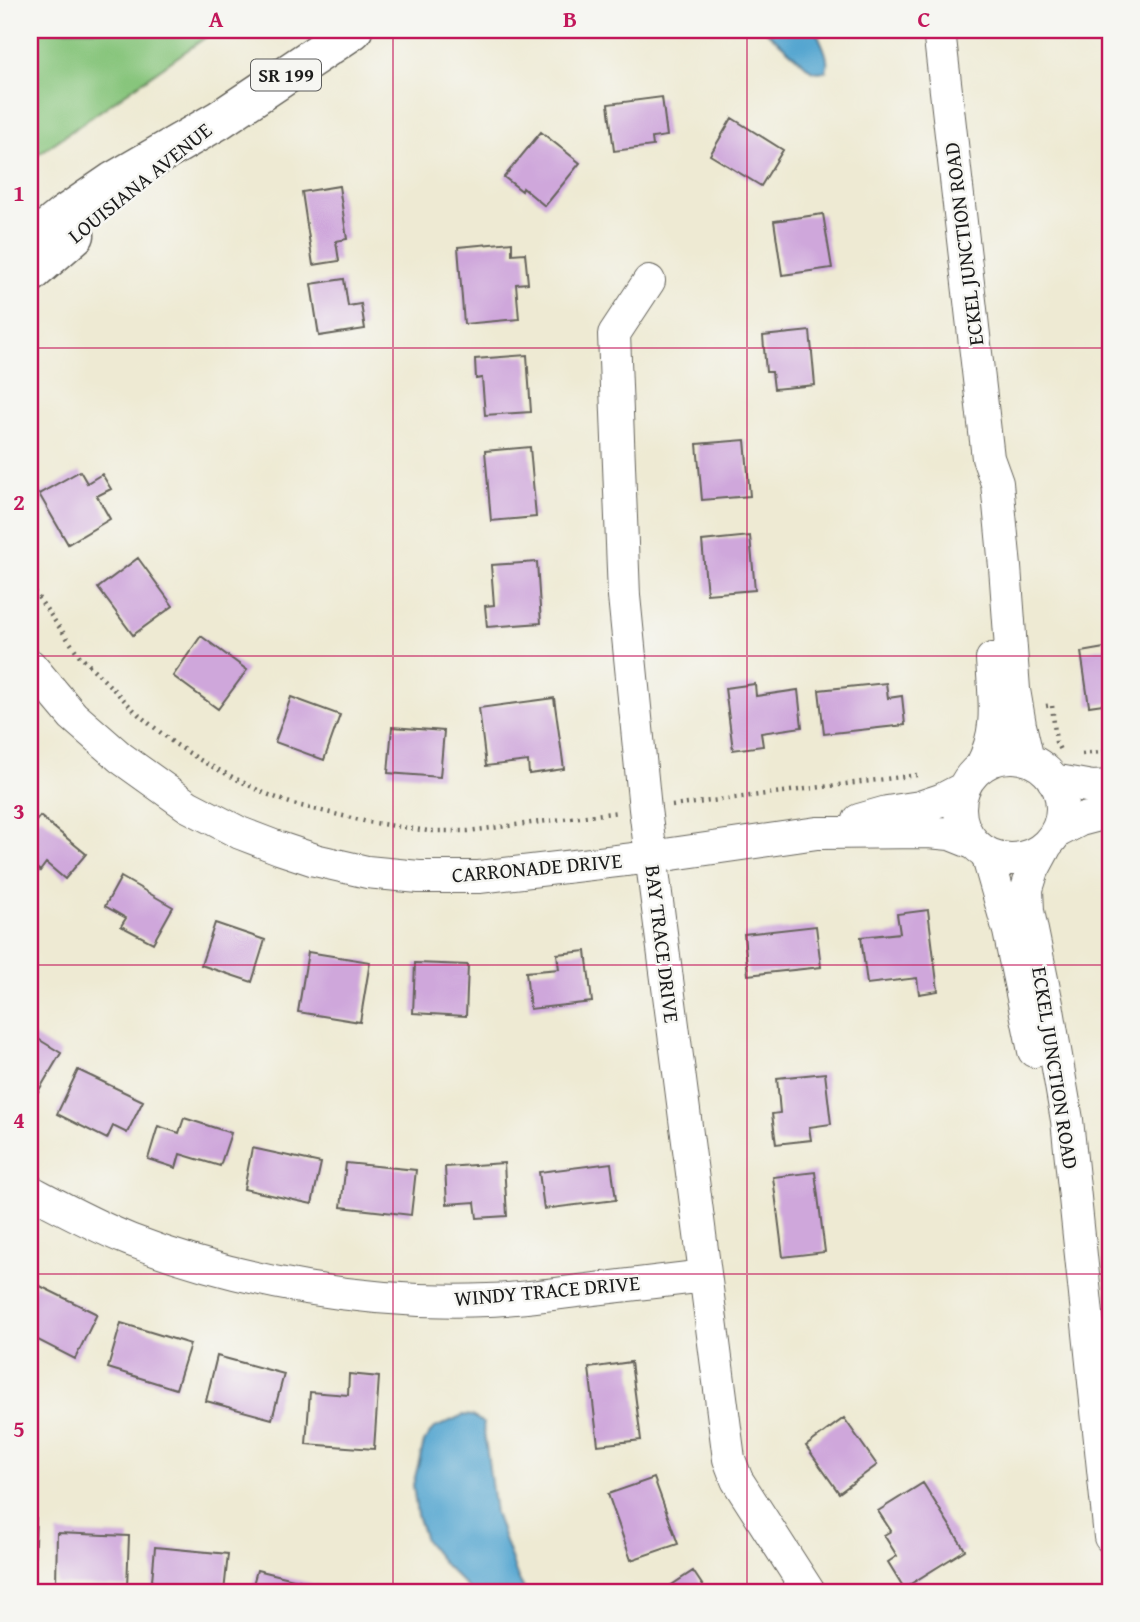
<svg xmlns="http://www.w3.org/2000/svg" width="1140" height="1622" viewBox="0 0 1140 1622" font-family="'Gentium Book Plus',serif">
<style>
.green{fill:#87c57b;stroke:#52704c;stroke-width:2}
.water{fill:#55a6d0;stroke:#386176;stroke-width:2}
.building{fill:#cfa7db}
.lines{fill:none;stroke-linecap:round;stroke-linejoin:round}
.street-casing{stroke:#66645c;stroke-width:34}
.primary-casing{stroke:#66645c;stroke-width:41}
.path{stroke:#66645c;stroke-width:4.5;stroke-dasharray:2 5;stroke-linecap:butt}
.street{stroke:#fff;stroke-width:32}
.primary{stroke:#fff;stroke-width:38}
.grid{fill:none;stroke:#c2185b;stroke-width:2;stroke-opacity:0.55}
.labels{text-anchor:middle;stroke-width:5;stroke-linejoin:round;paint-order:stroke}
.shield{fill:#f6f6f2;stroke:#5d5d5c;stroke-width:2}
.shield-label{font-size:19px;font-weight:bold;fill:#1c1c1c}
.street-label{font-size:21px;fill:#1c1c1c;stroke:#f6f6f2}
.neatline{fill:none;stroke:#c2185b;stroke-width:2.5}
.grid-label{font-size:23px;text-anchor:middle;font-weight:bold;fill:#c2185b}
</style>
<rect width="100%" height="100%" fill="#f6f6f2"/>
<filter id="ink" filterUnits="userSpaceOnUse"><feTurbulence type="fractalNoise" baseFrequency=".0143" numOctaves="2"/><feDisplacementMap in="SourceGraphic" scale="14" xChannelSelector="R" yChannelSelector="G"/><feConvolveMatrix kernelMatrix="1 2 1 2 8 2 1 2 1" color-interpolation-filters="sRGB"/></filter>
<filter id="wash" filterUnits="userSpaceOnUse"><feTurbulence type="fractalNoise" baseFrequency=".00686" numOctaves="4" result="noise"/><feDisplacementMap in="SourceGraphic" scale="28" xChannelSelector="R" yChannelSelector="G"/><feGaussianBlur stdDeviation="1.57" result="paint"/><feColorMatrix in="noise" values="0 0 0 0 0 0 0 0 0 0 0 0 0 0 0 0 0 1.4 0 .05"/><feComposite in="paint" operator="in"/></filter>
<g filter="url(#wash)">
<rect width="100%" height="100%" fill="#eeead3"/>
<path class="green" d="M30,30H216L30,160Z"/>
<path class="water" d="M765,30H816C821,43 831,58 826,71L817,72L811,70Z
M463,1415L473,1416L483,1423L495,1513L518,1578L526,1592H472L445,1565L425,1540L417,1515L413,1485L424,1442L433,1429Z"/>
<g id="blocks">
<path class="building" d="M662,97L667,136L652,138L653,146L614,151L608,104Z
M732,118L783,150L761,186L710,155Z
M541,132L580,163L545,206L523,188L522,191L504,177Z
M339,186L347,239L336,241L339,261L313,265L302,192Z
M823,214L832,268L782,275L774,221Z
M512,242V254L525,253L528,283L516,284L519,319L464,324L458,247Z
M344,279L348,306L361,304L365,329L319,336L311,284Z
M810,331L815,385L774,389L772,372H766L763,336Z
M527,355L531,412L485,415L482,378L476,379L475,359Z
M745,440L750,496L702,500L697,444Z
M530,447L536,517L491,521L485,451Z
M80,471L87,483L102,474L111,489L97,496L110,519L68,544L39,494Z
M750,536L755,590L707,594L702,541Z
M138,558L173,606L133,635L98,588Z
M537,562L541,623L487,627L485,606L494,605L491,565Z
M201,636L247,670L218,709L173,676Z
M1110,647V703L1089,706L1081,652Z
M886,683L888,698L902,696L905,725L824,734L819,690Z
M755,684L756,696L798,690L802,727L761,733L763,746L733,750L725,688Z
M291,697L340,715L324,760L275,742Z
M554,698L564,769L529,774L528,761L486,766L479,708Z
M392,727L444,731L440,777L388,773Z
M40,816L86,854L65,879L46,863L40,871L30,862V828Z
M121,877L173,907L153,943L121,926L126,918L105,906Z
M928,910L938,991L919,994L917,978L867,984L861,937L900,933L897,914Z
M215,923L265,940L252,982L201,965Z
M816,926L821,967L748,975L744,934Z
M586,951L592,1002L530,1009L526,972L559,969L557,954Z
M308,952L370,962L360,1022L298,1012Z
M415,963L468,965L466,1016L413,1013Z
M30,1034L61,1053L36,1095L30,1092Z
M78,1070L143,1101L127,1133L113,1126L107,1139L57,1114Z
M825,1073L831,1124L809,1127L811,1140L776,1144L772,1114L780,1113L777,1078Z
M184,1118L231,1133L220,1166L180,1154L176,1168L148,1159L158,1126L179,1133Z
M252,1148L321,1163L312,1204L244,1189Z
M346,1163L416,1170L411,1215L341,1207Z
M504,1163L507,1216L477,1218L475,1202L447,1204L445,1167Z
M611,1163L616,1200L544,1209L539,1172Z
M815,1172L825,1252L783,1257L773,1177Z
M36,1284L97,1314L75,1359L30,1336V1298Z
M121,1323L190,1344L176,1389L108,1368Z
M217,1356L284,1374L272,1419L206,1401Z
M631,1362L641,1440L598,1445L589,1368Z
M349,1374L379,1377L374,1449L306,1444L310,1392L348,1395Z
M844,1418L877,1465L839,1493L806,1446Z
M654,1478L678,1544L631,1560L608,1494Z
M923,1483L965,1550L904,1588L888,1562L897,1556L884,1535L891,1531L878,1511Z
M30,1518H36L34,1566H30Z
M57,1533L129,1536L127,1587L56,1584Z
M155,1547L228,1554L224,1592H151Z
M257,1570L326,1587L324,1592H251Z
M693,1571L707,1592H661Z"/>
</g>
</g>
<g filter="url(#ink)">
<use href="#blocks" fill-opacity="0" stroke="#66645c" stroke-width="2"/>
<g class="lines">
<g class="street-casing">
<path id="street" d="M939,30L988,458L997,483L1005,567L1014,690L1020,725L1028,760
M649,281L614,334L624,596L645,809L729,1459L737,1480L809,1592
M30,665L73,716L121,758L188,806L240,833L279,848L315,860L367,872L419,877H479L651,857L817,833L928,832L950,834L975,844
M960 808a51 51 0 1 1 102 0a51 51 0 1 1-102 0Z
M981,767C1001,729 994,699 992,659
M1053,780L1092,787L1110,786
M859,820L887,812L920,807L941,800L964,788
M1057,832L1080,820L1110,812
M1047,844L1033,870L1027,889L1028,911L1047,1004L1067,1120L1110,1537
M987,854L1009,931L1034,1051
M30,1191C62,1208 95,1226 130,1240C241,1283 369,1305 488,1300C518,1299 548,1295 578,1291C620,1286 662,1281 705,1276"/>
</g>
<g class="primary-casing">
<path id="primary" d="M30,243L63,216L114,181L219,120L353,30
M30,274L75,235"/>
</g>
<path class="path" d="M30,586L79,655L140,716L175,744L205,763L264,793L293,804L368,822L428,831H468L619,812
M1046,706L1052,705L1056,742L1061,752
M1082,754L1110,751
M672,806L917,775"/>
<use href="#street" class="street"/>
<use href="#primary" class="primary"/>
</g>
</g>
<path class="grid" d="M393,30V1592M747,30V1592M30,348H1110M30,656H1110M30,965H1110M30,1274H1110"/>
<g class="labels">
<rect class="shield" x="251" y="59.5" width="70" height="31" rx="5"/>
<g class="shield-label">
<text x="286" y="82">SR 199</text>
</g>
<g class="street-label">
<text transform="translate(140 183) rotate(-39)" y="7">LOUISIANA AVENUE</text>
<text transform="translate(964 244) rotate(-97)" y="7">ECKEL JUNCTION ROAD</text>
<text transform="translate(537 868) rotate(-5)" y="7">CARRONADE DRIVE</text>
<text transform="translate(662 944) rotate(83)" y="7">BAY TRACE DRIVE</text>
<text transform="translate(1055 1068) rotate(81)" y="7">ECKEL JUNCTION ROAD</text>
<text transform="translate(547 1291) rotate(-5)" y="7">WINDY TRACE DRIVE</text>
</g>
</g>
<rect width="1140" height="1622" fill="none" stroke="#f6f6f2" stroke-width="77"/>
<rect x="38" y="38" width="1064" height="1546" class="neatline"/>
<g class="grid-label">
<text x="216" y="27">A</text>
<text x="570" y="27">B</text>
<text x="924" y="27">C</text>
<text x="19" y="201">1</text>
<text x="19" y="510">2</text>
<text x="19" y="819">3</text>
<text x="19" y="1128">4</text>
<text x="19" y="1437">5</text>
</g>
</svg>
